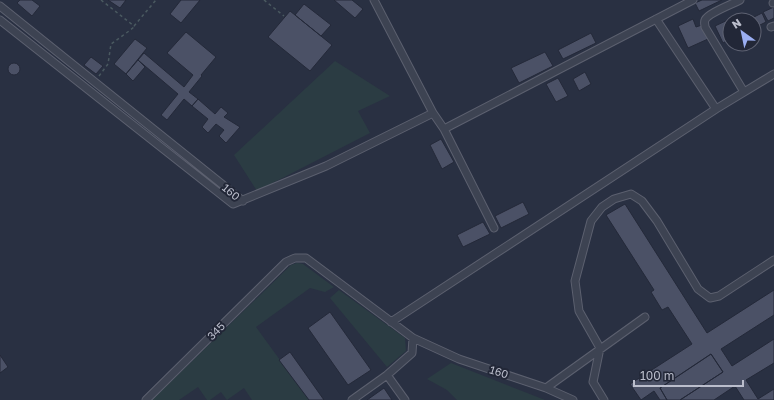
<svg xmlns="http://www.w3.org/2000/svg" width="774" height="400" viewBox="0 0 774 400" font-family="'Golos Text',sans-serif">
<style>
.green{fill:#2b3c43}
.building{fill:#4b5166;stroke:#242939}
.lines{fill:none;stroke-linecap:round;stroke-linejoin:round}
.minor-casing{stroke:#5c606f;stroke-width:9}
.path{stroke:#4a5960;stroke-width:1.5;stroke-dasharray:3 3;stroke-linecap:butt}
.minor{stroke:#3d4352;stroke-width:7}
.labels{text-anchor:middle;stroke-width:4;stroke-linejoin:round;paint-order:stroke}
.street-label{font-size:11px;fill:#bbbecc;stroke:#222737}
</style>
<rect width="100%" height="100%" fill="#293042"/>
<path class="green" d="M335,61L390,96L358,111L370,133L257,191L234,155Z
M297,263L303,264L334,287L325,292L310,288L256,327L309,400H252L244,388L227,400L221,392L210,400H207L198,387L179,400H152L291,265Z
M339,290L405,338L406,351L387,367L330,298Z
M451,363L545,400H457L447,390L427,379Z"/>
<path class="building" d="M20,0H32L40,6L32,16L17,3Z
M108,0H126L120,8Z
M181,0H200L181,23L170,14Z
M334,0H352L363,9L355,18Z
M702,0H722L699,11L695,3Z
M304,4L331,25L321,36L295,15Z
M774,7V18L768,21L763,12Z
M290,11L332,45L310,71L268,37Z
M762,13L766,22L754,28V20H748Z
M732,18L733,20H730V39L723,43L715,26Z
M693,19L696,27L702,25L708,39L688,48L678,26Z
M186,32L216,57L201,75L202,76L189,92L198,99L192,106L184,99L167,120L161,115L178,94L138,60L144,53L184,87L193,75L167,53Z
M591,33L596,43L563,59L558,50Z
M135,39L147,48L126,74L114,64Z
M545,52L553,66L519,83L511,68Z
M91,57L103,66L96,74L84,65Z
M138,60L145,67L133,81L126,74Z
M8 69a6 6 0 1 1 12 0a6 6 0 1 1-12 0Z
M585,72L591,84L579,91L573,79Z
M558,78L568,96L556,102L546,84Z
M198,99L215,114L221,107L228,113L224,117L240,127L226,143L219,136L224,130L216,124L208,133L202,127L208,119L192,106Z
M441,139L454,162L442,169L430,145Z
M523,202L529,214L501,228L495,216Z
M625,204L707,333L774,290V315L721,349L732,366L774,339V363L746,380L758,399L774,389V400H744L735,386L714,400H680L723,372L711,354L660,388L667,400H660L654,391L641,400L630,384L692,344L668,307L662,310L651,292L654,290L606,215Z
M483,222L490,234L463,247L457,235Z
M330,312L371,370L348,385L308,328Z
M290,352L324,400H309L279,360Z
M711,354L723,372L680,400H667L660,388Z
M0,355L8,367L0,373Z
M384,388L392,400H367Z"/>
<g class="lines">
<g class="minor-casing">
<path id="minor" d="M374,0L433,113L444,129L693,0
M740,0C733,4 708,13 705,20C704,22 705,25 705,27L744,92
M773,3H774
M0,6L243,201
M656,19L716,109
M0,20L233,204L326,166L433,113
M771,27L774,26
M444,129L494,228
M391,322L716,109L774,74
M387,375L412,353L413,338
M546,388L645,317
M146,400L286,262L295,258H306L413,338L459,359L546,388L573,400
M352,400L387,375L405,400
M604,400L593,382L600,348L579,311L575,281L591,221L602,207L614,199L631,194L642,201L657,221L698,289L710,298L719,296L774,260"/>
</g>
<path class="path" d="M101,0L134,26L156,0
M264,0L284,16
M99,76L108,64L111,44L129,31L134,27"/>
<use href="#minor" class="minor"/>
</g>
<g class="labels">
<g class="street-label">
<text transform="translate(231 192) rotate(40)" y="4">160</text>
<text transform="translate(216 331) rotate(-45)" y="4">345</text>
<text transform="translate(499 372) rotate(18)" y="4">160</text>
</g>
</g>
<g transform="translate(742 32) rotate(327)"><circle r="19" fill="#222737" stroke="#5f6373"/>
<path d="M0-3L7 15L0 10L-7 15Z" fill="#9aaef2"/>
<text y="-6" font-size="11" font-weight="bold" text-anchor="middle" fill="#bbbecc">N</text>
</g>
<path d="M634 380v6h109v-6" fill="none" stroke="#bbbecc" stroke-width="2"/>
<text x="640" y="380" font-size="12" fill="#bbbecc" stroke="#222737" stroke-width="3" paint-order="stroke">100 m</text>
</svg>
